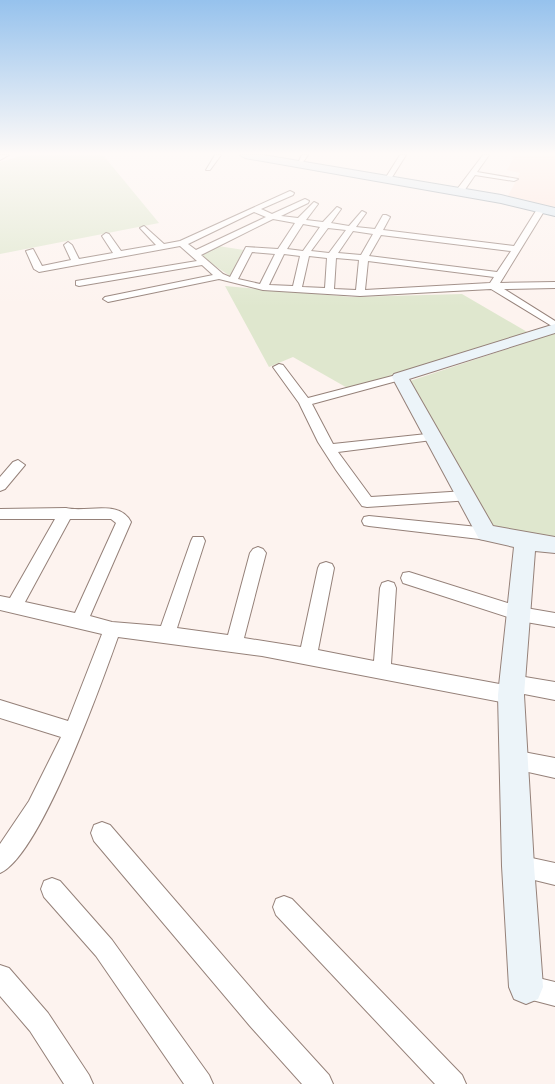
<svg xmlns="http://www.w3.org/2000/svg" width="555" height="1084" viewBox="0 0 555 1084" font-family="Barlow,sans-serif">
<style>
.built{fill:#fee5dc}
.green{fill:#dfe7ce}
.lines{fill:none;stroke-linecap:round;stroke-linejoin:round}
.street-casing{stroke:#958179;stroke-width:2}
.secondary-casing{stroke:#958179;stroke-width:2}
.primary-casing{stroke:#8997a1;stroke-width:2}
.street{fill:#fff;fill-rule:evenodd}
.secondary{fill:#ecf4f9;fill-rule:evenodd}
.primary{fill:#dae9f3;fill-rule:evenodd}
</style>
<rect width="100%" height="100%" fill="#fdf3ef"/>
<path class="built" d="M515,155H555V207L507,198L520,173L507,170Z"/>
<path class="green" d="M24,155H103L159,223L0,254V162Z
M218,246L244,250L230,276L199,255Z
M225,286L352,297L462,294L529,333L351,390L293,357L269,367Z
M555,333V539L490,531L410,381Z"/>
<g class="lines">
<g class="street-casing">
<path id="street" d="M0,155H9L0,160Z
M215,155H221L210,170H206Z
M302,155H308L301,165H297Z
M400,155H406L389,182H383Z
M483,155H489L477,172L518,179L514,181L475,175L462,194H456L455,192Z
M290,191L294,193L293,195L261,209L272,214L305,199L309,201L308,203L281,216L298,218L314,202L318,204L306,220L323,222L337,207L341,209L331,223L349,226L362,211L366,213L356,227L375,229L383,215H386L390,217L383,230L514,246L539,206H545L546,208L500,283L555,282V288L504,289L555,321V328L491,289L360,296L263,290L219,279L108,302L103,299L105,297L213,275L202,265L79,286L76,285V281L197,261L180,246L39,272L34,269L26,251L33,249L42,266L71,260L64,245L68,242L72,245L79,259L113,253L102,236L106,233L109,234L121,251L156,245L140,228L144,226L164,244L180,241ZM254,212L266,217L196,250L188,244ZM273,219L295,223L278,249L246,247L230,277L223,274L201,255ZM303,224L320,227L303,251L287,249ZM328,228L346,230L329,253L311,251ZM353,231L373,234L361,255L338,253ZM381,235L511,251L497,272L369,256ZM252,252L275,254L260,284L238,279ZM284,254L300,256L293,286L269,285ZM309,256L327,258L325,288L302,287ZM336,258L359,260L356,290L334,289ZM368,261L494,277L490,283L365,290Z
M279,364L283,365L308,398L400,374L404,375V379L312,404L333,444L436,433L438,436L432,440L338,452L371,497L466,491L471,492L473,496L471,500L367,507L362,506L336,470L318,442L299,403L273,367Z
M18,460L25,465L5,489L0,491V477L13,462Z
M66,508C87,513 119,499 131,522L90,616L112,622L161,626L191,541L193,537H203L205,541L177,628L228,635L250,553L253,549L258,547L263,549L266,553L244,638L301,647L318,568L320,564L326,562L332,564L334,568L318,650L374,661L380,588L382,583L388,581L394,583L396,588L391,664L505,685L507,677L513,675L555,682V700L519,693L517,701L511,704L262,656L118,637C102,682 40,856 0,873V844L29,801L61,737L0,718V700L68,721L102,634L0,610V596L10,598L55,519H0V509ZM70,519H111L116,523L75,613L25,602Z
M369,516L488,528L493,530L495,534L493,538L488,540L369,526L364,525L362,521L364,517Z
M409,572L520,607L555,613V627L520,621L403,583L401,578L403,573Z
M513,750L555,758V778L506,767L503,760L506,753Z
M102,822L110,825L268,1008L329,1075L333,1084H302L250,1026L94,841L91,833L94,825Z
M518,855L555,863V885L510,874L507,866L510,858Z
M52,878L60,881L112,940L209,1075L213,1084H184L96,956L44,897L41,889L44,881Z
M284,896L292,899L462,1075L466,1084H435L276,915L273,907L276,899Z
M0,965L9,968L48,1013L89,1075L93,1084H64L30,1031L0,996Z
M526,975L555,982V1006L517,996L514,987L517,978Z"/>
</g>
<g class="secondary-casing">
<path id="secondary" d="M555,324V333L409,379L493,526L555,537V553L535,551L524,695L534,866L543,987L538,999L526,1004L514,999L509,987L502,866L498,695L514,547L479,539L392,377L394,374Z"/>
</g>
<g class="primary-casing">
<path id="primary" d="M240,155H263L501,195L555,208V216L501,203L245,158Z"/>
</g>
<use href="#street" class="street"/>
<use href="#secondary" class="secondary"/>
<use href="#primary" class="primary"/>
</g>
<linearGradient id="sky" x2="0" y2="1"><stop stop-color="#96c2ed"/><stop offset="0.5" stop-color="#fefaf8"/><stop offset="1" stop-color="#fefaf8" stop-opacity="0"/></linearGradient>
<rect width="555" height="307" fill="url(#sky)"/>
</svg>
